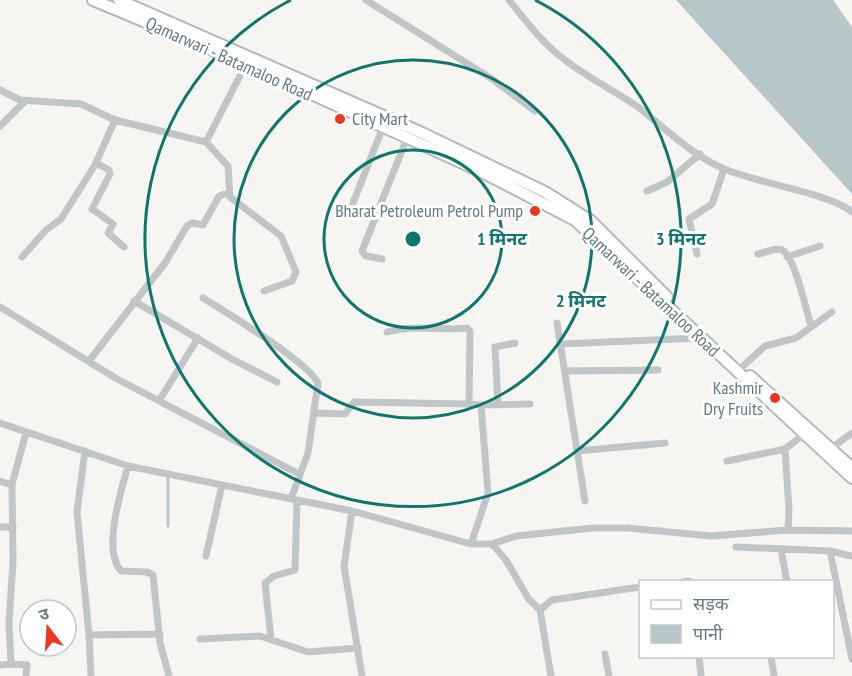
<svg xmlns="http://www.w3.org/2000/svg" width="852" height="676" viewBox="0 0 852 676" font-family="'PT Sans Narrow','Noto Sans Devanagari',sans-serif">
<style>
.water{fill:#b8c6c9}
.lines{fill:none;stroke-linecap:round;stroke-linejoin:round}
.primary-casing{stroke:#b4b9bc;stroke-width:14}
.service{stroke:#c0c6c8;stroke-width:3}
.minor{stroke:#c0c6c8;stroke-width:7}
.primary{stroke:#fff;stroke-width:10}
.ring{fill:none;stroke:#0f766e;stroke-width:3}
.poi-dot{fill:#eb381d;stroke:#fff;stroke-width:2}
.labels{text-anchor:middle;stroke-width:6;stroke-linejoin:round;paint-order:stroke}
.street-label{font-size:18px;fill:#637984;stroke:#fff}
.poi-label{font-size:18px;fill:#637984;stroke:#fff;text-anchor:end}
.centre{fill:#0f766e;stroke:#fff;stroke-width:3}
.ring-label{font-size:18px;text-anchor:middle;font-weight:bold;fill:#0f766e;stroke:#fff;stroke-width:6;stroke-linejoin:round;paint-order:stroke}
</style>
<rect width="100%" height="100%" fill="#f6f5f2"/>
<path class="water" d="M676,0H833L852,27V194Z"/>
<g class="lines">
<g class="primary-casing">
<path id="primary" d="M93,0L246,64L482,172L575,220L852,478
M119,0L422,133L545,192L591,221L667,297
M750,376L852,468"/>
</g>
<path class="service" d="M168,526V476"/>
<path class="minor" d="M366,0L492,79L535,111
M509,0C526,21 543,44 565,60C588,78 614,90 638,107C666,129 694,157 727,170C758,183 832,194 852,212
M0,90L20,100L81,104L115,120L206,142L228,166L230,197L281,236L296,272L292,281L264,291
M0,126L25,101
M206,142L246,64
M96,163L109,170L110,174L92,209L113,224L108,233L124,247
M647,191L667,182L700,154
M351,208L383,127
M697,254L689,219L712,204L724,169
M758,254C764,253 776,247 782,250C794,254 807,313 811,326
M22,257L46,230L61,219L95,165L115,120
M787,257L820,246
M382,259L366,256L362,251L407,138
M203,298C227,313 307,361 318,383L308,453L291,499
M134,301L232,359L277,382
M0,307L117,379L299,474
M557,323L585,501
M387,332C414,324 440,331 467,328L470,331L469,404L481,405L488,493L471,544
M560,344L700,338
M89,361L165,263L187,226L192,223L203,225L219,196L228,193
M742,367L765,346L796,338L832,312
M565,371L658,370
M159,401L198,338
M481,405L530,404
M498,405L495,347L515,343
M315,413L345,414L354,402L469,404
M0,423L128,466L352,511L471,544H492L506,560L528,598L540,610L551,676
M785,449L789,510L788,530
M830,449L852,433
M85,451L77,512L89,635
M577,451L665,443
M727,461L785,449L803,435
M128,466C121,491 102,550 121,571L147,572L153,575L160,643L169,676
M0,481L12,485
M352,511L344,566L362,676
M0,527H13
M492,544L516,536L593,528H628L711,536L788,530L852,531
M736,547L830,551L852,556
M781,549L787,582
M830,551L852,659
M206,556L222,485
M684,582L689,581
M540,610L552,600L640,587
M200,639L260,636L308,652L358,648
M271,639L265,583L274,576L295,570L297,500
M605,654L609,676
M699,656L701,676
M771,656L774,676
M11,664L27,665L26,676
M0,665L11,664L9,623L13,562L12,484L26,433
M91,676L89,635L160,634"/>
<use href="#primary" class="primary"/>
</g>
<g class="ring">
<circle cx="413" cy="239" r="89"/>
<circle cx="413" cy="239" r="179"/>
<path d="M535 0A268 268 0 1 1 291 0"/>
</g>
<g class="poi-dot">
<circle cx="340" cy="119" r="6"/>
<circle cx="535" cy="211" r="6"/>
<circle cx="775" cy="398" r="6"/>
</g>
<g class="labels">
<g class="street-label">
<text transform="translate(229 59) rotate(24)" y="6">Qamarwari - Batamaloo Road</text>
<text transform="translate(651 292) rotate(43)" y="6">Qamarwari - Batamaloo Road</text>
</g>
<g class="poi-label">
<text x="352" y="125" text-anchor="start">City Mart</text>
<text x="523" y="217">Bharat Petroleum Petrol Pump</text>
<text x="763" y="394">Kashmir<tspan x="763" dy="21">Dry Fruits</tspan></text>
</g>
</g>
<circle cx="413" cy="239" r="9" class="centre"/>
<g class="ring-label">
<text x="502" y="245">1 मिनट</text>
<text x="681" y="245">3 मिनट</text>
<text x="581" y="307">2 मिनट</text>
</g>
<rect x="639" y="580" width="195" height="78" fill="#ffffff" stroke="#c1c9ce" stroke-width="1.5"/>
<rect x="651" y="600" width="30" height="9" fill="#ffffff" stroke="#c1c9ce" stroke-width="1.5"/>
<text x="693" y="610" font-size="18" fill="#637984">सड़क</text>
<rect x="651" y="625" width="30" height="18" fill="#b8c6c9" stroke="#c1c9ce" stroke-width="1.5"/>
<text x="693" y="640" font-size="18" fill="#637984">पानी</text>
<g transform="translate(48 628) rotate(343)"><circle r="28" fill="#ffffff" stroke="#c1c9ce" stroke-width="1.5"/>
<path d="M0-4.5L10 22L0 15L-10 22Z" fill="#eb381d"/>
<text y="-9" font-size="16" font-weight="bold" text-anchor="middle" fill="#637984">उ</text>
</g>
</svg>
